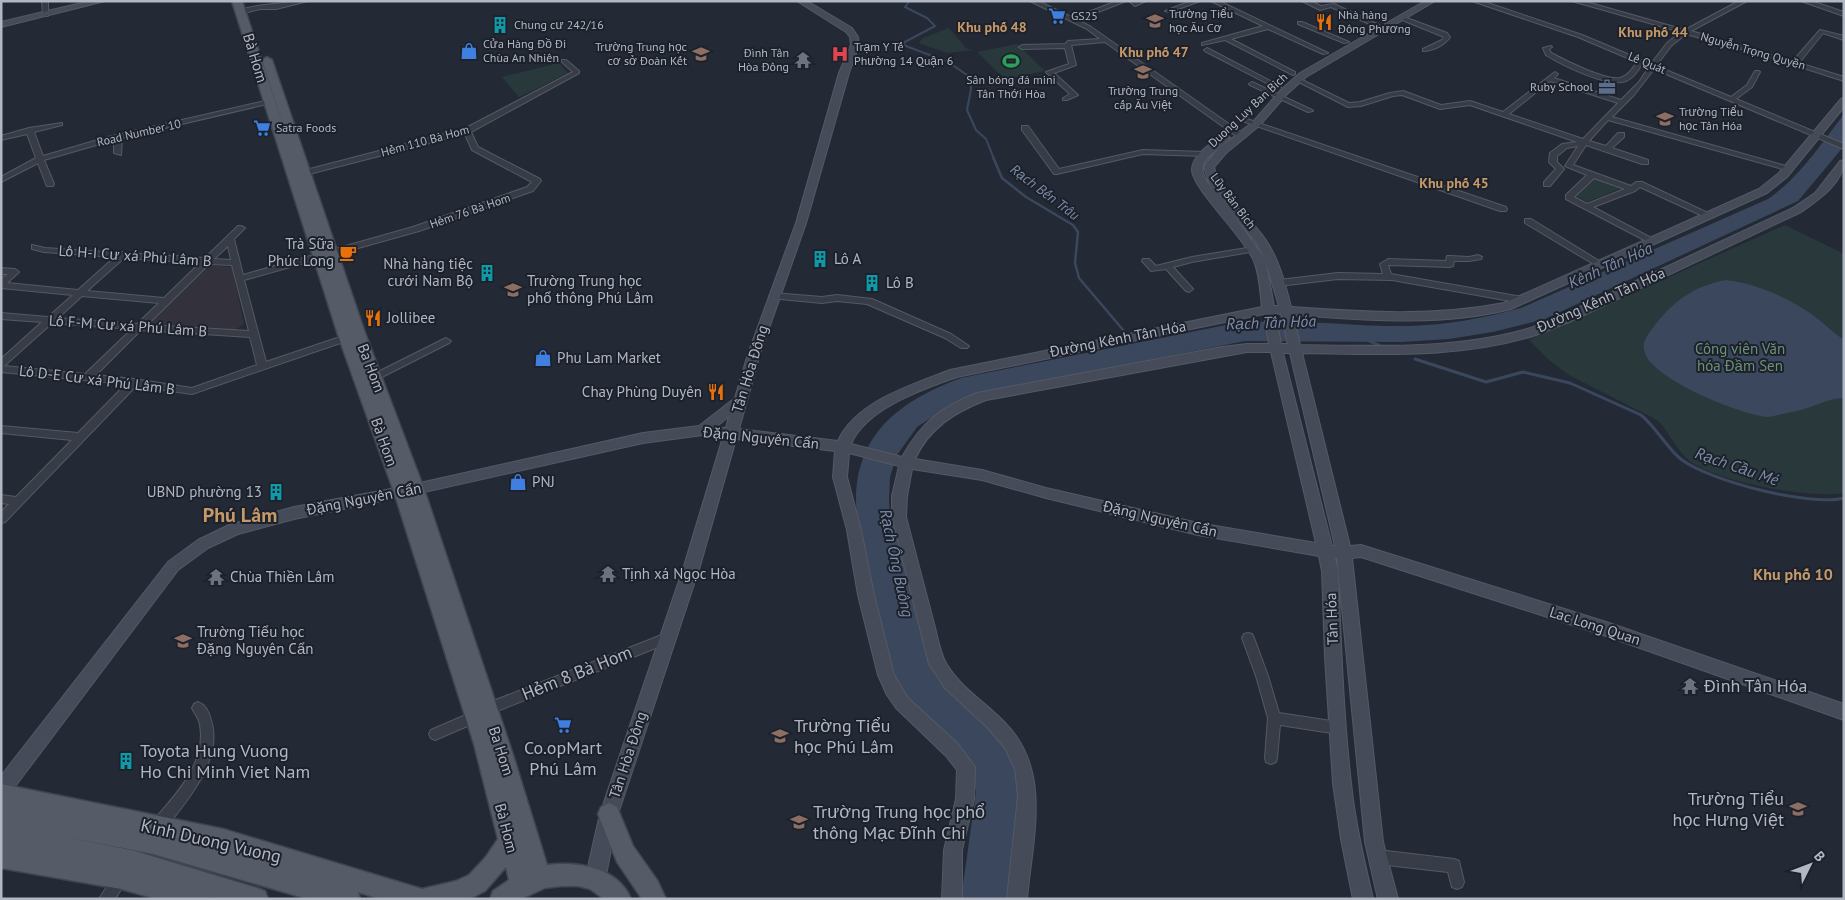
<svg xmlns="http://www.w3.org/2000/svg" width="1845" height="900" viewBox="0 0 1845 900" font-family="'PT Sans',sans-serif">
<style>
.medical{fill:#33313b}
.green{fill:#29393b}
.water{fill:#3a475d}
.lines{fill:none;stroke-linecap:round;stroke-linejoin:round}
.stream-far2{stroke:#3a475d;stroke-width:2}
.stream-far1{stroke:#3a475d;stroke-width:2.5}
.stream{stroke:#3a475d;stroke-width:3}
.street-casing{stroke:#545a64;stroke-width:2}
.secondary-casing{stroke:#545a64;stroke-width:2}
.primary-casing{stroke:#404550;stroke-width:3}
.street{fill:#373c47;fill-rule:evenodd}
.secondary{fill:#454b59;fill-rule:evenodd}
.primary{fill:#555b67;fill-rule:evenodd}
.labels{text-anchor:middle;stroke-width:4;stroke-linejoin:round;paint-order:stroke}
.far-poi-label{font-size:12px;fill:#b1b7c3;stroke:#1c212b;text-anchor:start}
.far-street-label{font-size:12px;fill:#b1b7c3;stroke:#1c212b}
.far-neighbourhood-label{font-size:14px;font-weight:bold;fill:#c69969;stroke:#1c212b}
.far-water-label{font-size:14px;font-style:italic;fill:#7c8ca8;stroke:#1c212b}
.street-label{font-size:15px;fill:#b1b7c3;stroke:#1c212b}
.poi-label{font-size:15px;fill:#b1b7c3;stroke:#1c212b;text-anchor:start}
.park-label{font-size:15px;fill:#6c9177;stroke:#1c212b}
.water-label{font-size:16px;font-style:italic;fill:#7c8ca8;stroke:#1c212b}
.neighbourhood-label{font-size:16px;font-weight:bold;fill:#c69969;stroke:#1c212b}
.near-street-label{font-size:18px;fill:#b1b7c3;stroke:#1c212b}
.near-poi-label{font-size:18px;fill:#b1b7c3;stroke:#1c212b;text-anchor:start}
.district-label{font-size:20px;font-weight:bold;fill:#c69969;stroke:#1c212b}
</style>
<rect width="100%" height="100%" fill="#232a36"/>
<path class="medical" d="M207,265L232,267L244,324L232,332L148,325Z"/>
<path class="green" d="M949,28L966,48L973,50L947,53L919,43L923,38Z
M1017,44L1045,71L1005,79L977,52Z
M559,63L568,73L519,97L502,77Z
M1594,177L1622,188L1587,202L1575,195Z
M1785,225L1844,254V493C1809,499 1720,482 1691,462C1676,451 1670,432 1657,420L1569,375L1549,360L1529,340Z"/>
<path class="water" d="M1844,114V146L1798,201L1545,319L1493,332L1449,339L1401,342L1245,341L997,390L954,403L917,427L897,455L890,477L889,501L890,513L930,666C959,717 1014,725 1020,794L1008,899H961L976,792L972,773L906,704L889,670L857,518C849,441 893,403 961,378L1226,325C1286,316 1348,327 1409,326C1447,325 1484,318 1521,308L1768,199C1800,177 1821,144 1844,114Z
M1726,280C1755,283 1786,297 1810,313C1822,321 1832,332 1844,340V398C1831,398 1820,404 1807,408C1799,411 1790,412 1782,414C1777,415 1771,417 1767,417C1739,414 1654,380 1645,353C1641,343 1647,336 1652,329C1672,302 1693,286 1726,280Z"/>
<g class="lines">
<path class="stream-far2" d="M906,1L909,2L905,7L927,18L935,26L903,43L906,46L948,62L970,77L971,89L967,110L976,130L986,139L994,159"/>
<path class="stream-far1" d="M993,157L1002,178L1026,197L1073,225L1078,232L1075,263L1079,278L1124,331L1131,347
M1366,340L1379,345"/>
<path class="stream" d="M1415,359L1486,382L1523,372L1570,383L1641,415C1657,428 1668,450 1682,460C1711,481 1810,507 1844,498"/>
<g class="street-casing">
<path id="street" d="M42,1H48V16L43,15Z
M295,1H308L276,9H260L240,14L237,12C252,4 277,5 295,1Z
M1030,1H1038L1073,18L1117,1H1126L1078,20L1091,27L1246,136L1239,138L1105,42L1071,45L1076,65L1054,73L1078,95L1067,100H1063V98L1070,94L1046,72L1069,64L1065,48L1022,49L1019,47L1022,45L1065,44L1068,41L1100,39L1087,29Z
M1129,1H1146L1135,6Z
M1191,1H1200L1170,12L1165,11Z
M1211,1H1219L1328,53L1323,54L1268,29L1231,39L1295,72V74L1293,75L1225,40L1202,45V43L1263,26Z
M1302,1H1310L1321,6L1334,4L1379,25L1374,26L1331,7L1320,10Z
M1472,1H1482L1582,35L1651,64L1667,43L1681,32L1572,1H1583L1685,30L1739,1H1747L1691,31L1793,61L1820,30L1844,36V40L1823,33L1799,63L1844,77V81L1760,54L1686,34L1671,46L1656,66L1731,97L1747,85L1755,71H1759L1760,72L1752,87L1736,99L1844,144V149L1654,69L1634,95L1612,117L1793,168L1792,170H1786L1608,120L1589,141L1606,146L1618,133H1624V137L1612,148L1648,160V164H1642L1586,145L1573,165L1631,186L1636,182H1642L1712,215L1711,217H1705L1640,187L1635,191L1593,207L1653,239L1654,241L1650,243L1566,199V195L1587,175L1565,166L1578,146L1567,148L1557,156V162L1564,169L1550,186H1544V182L1556,169L1549,162L1550,153L1562,144L1577,142L1470,105L1440,109L1402,95L1393,96L1361,106L1348,107L1295,80L1300,79L1349,103L1360,102L1390,93L1403,91L1441,105L1470,101L1503,112L1555,72L1558,74L1554,78L1621,100L1639,82L1649,67L1642,64C1638,71 1633,78 1626,81C1608,88 1562,65 1546,55L1543,48L1551,46L1552,47L1549,49L1551,53C1564,60 1606,81 1620,78C1628,76 1633,68 1637,62L1578,37ZM1550,81L1618,103L1583,139L1509,114ZM1594,178L1625,189L1587,204L1574,197Z
M1801,1H1811L1844,12V16Z
M1400,17H1404L1447,33L1450,37C1445,45 1432,51 1423,51V49L1442,40L1444,37L1400,19Z
M1298,22H1302L1349,42L1344,43L1298,24Z
M1207,48L1280,86L1281,87L1276,88L1205,51L1204,50Z
M562,60H566L579,71V73L471,132L478,147L540,179L541,181L533,191L419,231L244,280L266,362L343,336L346,335L350,338L349,340L192,394L136,386L5,522L1,523V512L9,504L1,503V495L16,497L72,440L1,433V426L78,433L126,384L1,372V359L42,322L1,319V313L48,317L73,295L1,288V279L8,274H1V268L15,269L19,272L7,283L78,290L115,257L44,252L32,249V245L45,248L120,253L123,252L126,253L205,258L238,226H241L245,228L234,239L243,275L413,227L527,187L532,182L472,150L465,134L305,175L301,173L302,171L464,129L573,72L562,62ZM228,246L231,260L214,259ZM124,258L200,263L164,298L87,291ZM209,264L232,265L249,331L147,325ZM82,296L159,303L137,324L58,318ZM52,323L132,329L85,374L4,366ZM141,330L250,337L257,365L192,388L134,379L96,375Z
M1252,82L1312,110L1313,111L1308,112L1250,85L1249,84Z
M278,98L281,100L280,101L122,138L121,155L114,153V140L44,160L54,184L53,186H47L46,184L38,163L1,182V177L36,158L27,134L1,140V136L29,128L62,123V125L34,132L43,156L108,137Z
M1247,119L1506,207L1507,209L1506,211H1500L1245,122V120Z
M1022,126H1028L1059,169L1143,150L1204,152L1208,154L1204,156L1143,154L1057,174H1054L1022,130Z
M1525,219H1531L1604,264L1600,267L1597,266L1525,223Z
M1253,247L1257,249L1256,251L1192,262L1173,267L1193,289L1189,292L1186,291L1166,269L1151,271L1142,261L1143,259H1149L1156,266L1192,257Z
M1478,255L1482,257L1481,259L1469,261H1454L1453,266L1450,267L1388,265L1391,274L1522,297L1525,298L1526,300L1525,302L1522,303L1392,280L1338,279L1279,286L1275,283L1279,280L1338,273L1383,274L1380,264L1388,259L1446,261L1447,256H1450L1469,257Z
M773,293L822,297L837,295L872,299L951,334L969,346L967,348H961L945,338L867,304L837,301L822,303L770,298L769,296Z
M446,338L451,341L449,343L372,382L369,383L364,380L366,378Z
M667,633L671,634L673,638L671,642L487,715L483,713L481,709L483,705Z
M1248,633L1252,634L1254,638L1268,676L1279,713L1338,722L1342,724L1344,728L1342,732L1338,734L1280,725L1277,758L1276,762L1271,764L1266,762L1265,758L1268,718L1256,676L1242,638L1244,634Z
M198,702C206,705 209,712 211,720C224,759 185,804 162,832L157,834L152,832L150,827L152,822C175,796 207,763 200,725C199,718 195,714 192,708L194,704Z
M475,711L479,713L481,717L479,721L435,740L431,738L429,734L431,730Z
M1378,850L1454,859L1459,861L1464,882L1462,887L1457,889L1452,887L1448,872L1378,864L1373,862L1371,857L1373,852Z
M121,871L126,873L128,878L115,899H99L116,873Z"/>
</g>
<g class="secondary-casing">
<path id="secondary" d="M90,1H105L1,27V22Z
M797,1H807L852,28L858,37L859,45L849,73L806,223L760,354L739,429L838,441C855,402 913,384 950,370L1262,307C1260,292 1260,275 1254,261C1245,238 1192,188 1192,170C1192,159 1201,151 1209,145C1215,141 1220,134 1228,136L1230,138C1215,155 1190,160 1210,186L1204,167L1205,165L1218,149L1253,122L1281,90L1300,73L1425,1H1435L1306,77L1287,94L1259,126L1226,153L1214,167C1220,197 1248,214 1265,239C1279,259 1285,283 1291,307C1363,312 1433,317 1504,303L1759,189L1779,173L1841,99L1844,98V107L1787,177L1767,193L1511,309C1440,327 1365,320 1293,315L1300,345C1376,346 1454,350 1527,329C1539,326 1551,320 1563,315L1793,208L1815,193L1840,161L1844,160C1844,183 1818,200 1801,212L1571,321C1559,326 1548,331 1536,335C1461,359 1380,354 1302,353L1350,546L1361,545L1606,622L1844,704V720L1606,636L1361,557L1352,558L1383,842L1398,899H1378L1365,842L1337,558H1335L1338,571C1341,642 1343,713 1351,783C1355,822 1364,860 1373,899H1353L1341,839L1333,783L1325,657L1322,571L1319,556L1198,535L1046,498L982,480L912,469L907,496L906,517C915,551 924,585 933,620C937,633 939,651 946,663C960,688 988,704 1007,725C1052,772 1032,841 1027,899H1007L1018,796L1015,769L1005,748L987,727L945,688L929,664L892,517V496L899,466L849,453L847,477L861,530L874,595L894,675L908,698L958,744L975,767L974,799L962,850V899H942L944,850L956,799L957,770L946,756L896,708L887,695L878,675L858,595L847,530L833,477L835,451L736,439L700,566L618,814L605,880L602,887L595,890L588,887L585,880L600,814L684,566L723,437L703,435L643,443L402,497L294,519L238,534L208,548L178,570L7,797L1,800V776L168,562L198,540L229,525L294,507L402,487L643,433L699,426L735,398L748,354L796,223L839,73L851,45L850,37L846,32ZM1234,216L1255,241L1265,259ZM1266,263L1279,306H1274ZM1275,313L1281,314L1288,344H1281ZM1264,314L1269,344H1247L1222,347L977,393C941,407 922,422 902,457L851,444C866,408 924,389 957,377ZM1247,352H1271L1316,543L1198,523L1046,488L982,470L915,459C929,428 955,412 986,400ZM1283,353H1290L1335,546H1332ZM729,416L726,428L716,427Z"/>
</g>
<g class="primary-casing">
<path id="primary" d="M232,1H242L290,146L262,60L267,57L272,60L365,333L424,489L513,755L547,865C577,861 618,867 631,899H604L590,889L578,886H562L545,888L521,899H490L493,891L509,880L506,867L485,891L469,899H380L358,892L360,899H308L153,854L63,836L135,851L257,888L265,891L268,899H219L213,897V899H157L121,889L1,868V846H3H1V784L223,829L422,889L456,881L469,875L485,858L498,839L474,744L394,492L339,338Z
M609,803L617,807L633,846L657,880L666,899H642L617,862L598,814L601,807Z"/>
</g>
<use href="#street" class="street"/>
<use href="#secondary" class="secondary"/>
<use href="#primary" class="primary"/>
</g>
<defs>
<g id="supermarket-bare" transform="scale(1.35)"><path d="M-6-5.5h2.5l.6 2H6L4.5 2H-2.5L-4.4-4H-6ZM-1.5 3.2a1.3 1.3 0 1 0 .1 0ZM3 3.2a1.3 1.3 0 1 0 .1 0Z" fill="#3f7fe0" stroke="#1c212b" stroke-width="2.5" paint-order="stroke"/></g>
<g id="school-bare" transform="scale(1.35)"><path d="M0-5L7-2L0 1L-7-2ZM-4 1L0 2.5L4 1V4Q0 6-4 4Z" fill="#8d6e63" stroke="#1c212b" stroke-width="2.5" paint-order="stroke"/></g>
<g id="restaurant-bare" transform="scale(1.35)"><path d="M-5-6h1v4h1v-4h1v4h1v-4h1v5L-1.5 .5V6h-2V.5L-5-1ZM5-6V6H3V1.5H1.5Q1.5-4 5-6Z" fill="#e8710a" stroke="#1c212b" stroke-width="2.5" paint-order="stroke"/></g>
<g id="building-bare" transform="scale(1.35)"><path d="M-4-6H4V6H1V3H-1V6H-4ZM-2.5-4.3h1.7v1.8h-1.7ZM.8-4.3h1.7v1.8H.8ZM-2.5-1h1.7V.8h-1.7ZM.8-1h1.7V.8H.8Z" fill="#0f9aa8" stroke="#1c212b" stroke-width="2.5" paint-order="stroke"/></g>
<g id="shop-bare" transform="scale(1.35)"><path d="M-5-2.5h2.3a2.7 3.5 0 0 1 5.4 0H5L5.5 6h-11ZM-1.5-2.5h3a1.5 2.3 0 0 0-3 0Z" fill="#3f7fe0" stroke="#1c212b" stroke-width="2.5" paint-order="stroke"/></g>
<g id="hospital-bare" transform="scale(1.35)"><path d="M-5-5h3v3.5h4V-5h3V5h-3V1.5h-4V5h-3Z" fill="#e0444e" stroke="#1c212b" stroke-width="2.5" paint-order="stroke"/></g>
<g id="temple-bare" transform="scale(1.35)"><path d="M0-6L5-2H3V0L6.5 2.5H4V6H1.5V3h-3V6H-4V2.5H-6.5L-3 0V-2H-5Z" fill="#6b7280" stroke="#1c212b" stroke-width="2.5" paint-order="stroke"/></g>
<g id="stadium-bare" transform="scale(1.35)"><path d="M0-5a6.5 5 0 1 0 0 10a6.5 5 0 1 0 0-10ZM-3.5-1.8h7v3.6h-7Z" fill="#2e9e5b" stroke="#1c212b" stroke-width="2.5" paint-order="stroke"/></g>
<g id="university-bare" transform="scale(1.35)"><path d="M0-5L7-2L0 1L-7-2ZM-4 1L0 2.5L4 1V4Q0 6-4 4Z" fill="#8d6e63" stroke="#1c212b" stroke-width="2.5" paint-order="stroke"/></g>
<g id="office-bare" transform="scale(1.35)"><path d="M-6-3h4V-5.5h4V-3h4V5H-6ZM-1-4.5V-3h2v-1.5ZM-6 0V1H6V0Z" fill="#5c6f8a" stroke="#1c212b" stroke-width="2.5" paint-order="stroke"/></g>
<g id="cafe-bare" transform="scale(1.35)"><path d="M-5.5-4.5H6V0H3Q3 3.5 0 3.5H-2.5Q-5.5 3.5-5.5 0ZM3-3.2v2h1.7v-2ZM-6 4.5H4V6H-6Z" fill="#e8710a" stroke="#1c212b" stroke-width="2.5" paint-order="stroke"/></g>
</defs>
<g fill-rule="evenodd">
<use href="#supermarket-bare" x="1057" y="16"/>
<use href="#school-bare" x="1155" y="21"/>
<use href="#restaurant-bare" x="1324" y="22"/>
<use href="#building-bare" x="500" y="25"/>
<use href="#shop-bare" x="469" y="51"/>
<use href="#school-bare" x="701" y="54"/>
<use href="#hospital-bare" x="840" y="54"/>
<use href="#temple-bare" x="803" y="60"/>
<use href="#stadium-bare" x="1011" y="61"/>
<use href="#university-bare" x="1143" y="72"/>
<use href="#office-bare" x="1607" y="87"/>
<use href="#school-bare" x="1665" y="119"/>
<use href="#supermarket-bare" x="262" y="128"/>
<use href="#cafe-bare" x="348" y="253"/>
<use href="#building-bare" x="820" y="259"/>
<use href="#building-bare" x="487" y="273"/>
<use href="#building-bare" x="872" y="283"/>
<use href="#school-bare" x="513" y="290"/>
<use href="#restaurant-bare" x="373" y="318"/>
<use href="#shop-bare" x="543" y="358"/>
<use href="#restaurant-bare" x="716" y="392"/>
<use href="#shop-bare" x="518" y="482"/>
<use href="#building-bare" x="276" y="492"/>
<use href="#temple-bare" x="608" y="574"/>
<use href="#temple-bare" x="216" y="577"/>
<use href="#school-bare" x="183" y="641"/>
<use href="#temple-bare" x="1690" y="686"/>
<use href="#supermarket-bare" x="563" y="725"/>
<use href="#school-bare" x="780" y="736"/>
<use href="#building-bare" x="126" y="761"/>
<use href="#school-bare" x="1798" y="809"/>
<use href="#school-bare" x="799" y="822"/>
</g>
<g class="labels">
<g class="far-poi-label">
<text x="1169" y="18">Trường Tiểu<tspan x="1169" dy="14">học Âu Cơ</tspan></text>
<text x="1338" y="19">Nhà hàng<tspan x="1338" dy="14">Đông Phương</tspan></text>
<text x="1071" y="20">GS25</text>
<text x="514" y="29">Chung cư 242/16</text>
<text x="483" y="48">Cửa Hàng Đồ Đi<tspan x="483" dy="14">Chùa An Nhiên</tspan></text>
<text x="687" y="51" text-anchor="end">Trường Trung học<tspan x="687" dy="14">cơ sở Đoàn Kết</tspan></text>
<text x="854" y="51">Trạm Y Tế<tspan x="854" dy="14">Phường 14 Quận 6</tspan></text>
<text x="789" y="57" text-anchor="end">Đình Tân<tspan x="789" dy="14">Hòa Đông</tspan></text>
<text x="1011" y="84" text-anchor="middle">Sân bóng đá mini<tspan x="1011" dy="14">Tân Thới Hòa</tspan></text>
<text x="1593" y="91" text-anchor="end">Ruby School</text>
<text x="1143" y="95" text-anchor="middle">Trường Trung<tspan x="1143" dy="14">cấp Âu Việt</tspan></text>
<text x="1679" y="116">Trường Tiểu<tspan x="1679" dy="14">học Tân Hóa</tspan></text>
<text x="276" y="132">Satra Foods</text>
</g>
<g class="far-street-label">
<text transform="translate(1753 51) rotate(16)" y="4">Nguyễn Trọng Quyền</text>
<text transform="translate(1647 63) rotate(22)" y="4">Lê Quát</text>
<text transform="translate(1248 110) rotate(-43)" y="4">Duong Luy Ban Bich</text>
<text transform="translate(139 133) rotate(-13)" y="4">Road Number 10</text>
<text transform="translate(425 141) rotate(-15)" y="4">Hẻm 110 Bà Hom</text>
<text transform="translate(1233 201) rotate(53)" y="4">Lũy Bán Bích</text>
<text transform="translate(470 211) rotate(-19)" y="4">Hẻm 76 Bà Hom</text>
</g>
<g class="far-neighbourhood-label">
<text x="992" y="32">Khu phố 48</text>
<text x="1653" y="37">Khu phố 44</text>
<text x="1154" y="57">Khu phố 47</text>
<text x="1454" y="188">Khu phố 45</text>
</g>
<g class="far-water-label">
<text transform="translate(1045 192) rotate(37)" y="5">Rạch Bến Trâu</text>
</g>
<g class="street-label">
<text transform="translate(255 58) rotate(73)" y="5">Bà Hom</text>
<text transform="translate(135 256) rotate(4)" y="5">Lô H-I Cư xá Phú Lâm B</text>
<text transform="translate(1601 300) rotate(-24)" y="5">Đường Kênh Tân Hóa</text>
<text transform="translate(128 326) rotate(4)" y="5">Lô F-M Cư xá Phú Lâm B</text>
<text transform="translate(1118 339) rotate(-11)" y="5">Đường Kênh Tân Hóa</text>
<text transform="translate(371 368) rotate(69)" y="5">Ba Hom</text>
<text transform="translate(750 369) rotate(-73)" y="5">Tân Hòa Đông</text>
<text transform="translate(97 380) rotate(7)" y="5">Lô D-E Cư xá Phú Lâm B</text>
<text transform="translate(761 438) rotate(6)" y="5">Đặng Nguyên Cẩn</text>
<text transform="translate(384 442) rotate(70)" y="5">Bà Hom</text>
<text transform="translate(364 499) rotate(-11)" y="5">Đặng Nguyên Cẩn</text>
<text transform="translate(1160 519) rotate(13)" y="5">Đặng Nguyên Cẩn</text>
<text transform="translate(1332 619) rotate(-92)" y="5">Tân Hóa</text>
<text transform="translate(1595 626) rotate(18)" y="5">Lac Long Quan</text>
<text transform="translate(501 751) rotate(72)" y="5">Ba Hom</text>
<text transform="translate(628 755) rotate(-72)" y="5">Tân Hòa Đông</text>
<text transform="translate(506 828) rotate(75)" y="5">Bà Hom</text>
</g>
<g class="poi-label">
<text x="334" y="249" text-anchor="end">Trà Sữa<tspan x="334" dy="17">Phúc Long</tspan></text>
<text x="834" y="264">Lô A</text>
<text x="473" y="269" text-anchor="end">Nhà hàng tiệc<tspan x="473" dy="17">cưới Nam Bộ</tspan></text>
<text x="527" y="286">Trường Trung học<tspan x="527" dy="17">phổ thông Phú Lâm</tspan></text>
<text x="886" y="288">Lô B</text>
<text x="387" y="323">Jollibee</text>
<text x="557" y="363">Phu Lam Market</text>
<text x="702" y="397" text-anchor="end">Chay Phùng Duyên</text>
<text x="532" y="487">PNJ</text>
<text x="262" y="497" text-anchor="end">UBND phường 13</text>
<text x="622" y="579">Tịnh xá Ngọc Hòa</text>
<text x="230" y="582">Chùa Thiền Lâm</text>
<text x="197" y="637">Trường Tiểu học<tspan x="197" dy="17">Đặng Nguyên Cẩn</tspan></text>
</g>
<g class="park-label">
<text x="1740" y="354">Công viên Văn<tspan x="1740" dy="17">hóa Đầm Sen</tspan></text>
</g>
<g class="water-label">
<text transform="translate(1610 265) rotate(-24)" y="6">Kênh Tân Hóa</text>
<text transform="translate(1271 322) rotate(-2)" y="6">Rạch Tân Hóa</text>
<text transform="translate(1737 466) rotate(19)" y="6">Rạch Cầu Mé</text>
<text transform="translate(897 563) rotate(78)" y="6">Rạch Ông Buông</text>
</g>
<g class="neighbourhood-label">
<text x="1793" y="580">Khu phố 10</text>
</g>
<g class="near-street-label">
<text transform="translate(577 673) rotate(-22)" y="6">Hẻm 8 Bà Hom</text>
<text transform="translate(211 841) rotate(13)" y="6">Kinh Duong Vuong</text>
</g>
<g class="near-poi-label">
<text x="1704" y="692">Đình Tân Hóa</text>
<text x="794" y="732">Trường Tiểu<tspan x="794" dy="21">học Phú Lâm</tspan></text>
<text x="563" y="754" text-anchor="middle">Co.opMart<tspan x="563" dy="21">Phú Lâm</tspan></text>
<text x="140" y="757">Toyota Hung Vuong<tspan x="140" dy="21">Ho Chi Minh Viet Nam</tspan></text>
<text x="1784" y="805" text-anchor="end">Trường Tiểu<tspan x="1784" dy="21">học Hưng Việt</tspan></text>
<text x="813" y="818">Trường Trung học phổ<tspan x="813" dy="21">thông Mạc Đĩnh Chi</tspan></text>
</g>
<g class="district-label">
<text x="240" y="522">Phú Lâm</text>
</g>
</g>
<rect width="1845" height="900" fill="none" stroke="#b1b7c3" stroke-width="5"/>
<g transform="translate(1810 865) rotate(48)" stroke="#1c212b" stroke-width="4" paint-order="stroke">
<path d="M0-4L9 19L0 12L-9 19Z" fill="#b1b7c3"/>
<text y="-8" font-size="14" font-weight="bold" text-anchor="middle" fill="#b1b7c3">B</text>
</g>
</svg>
